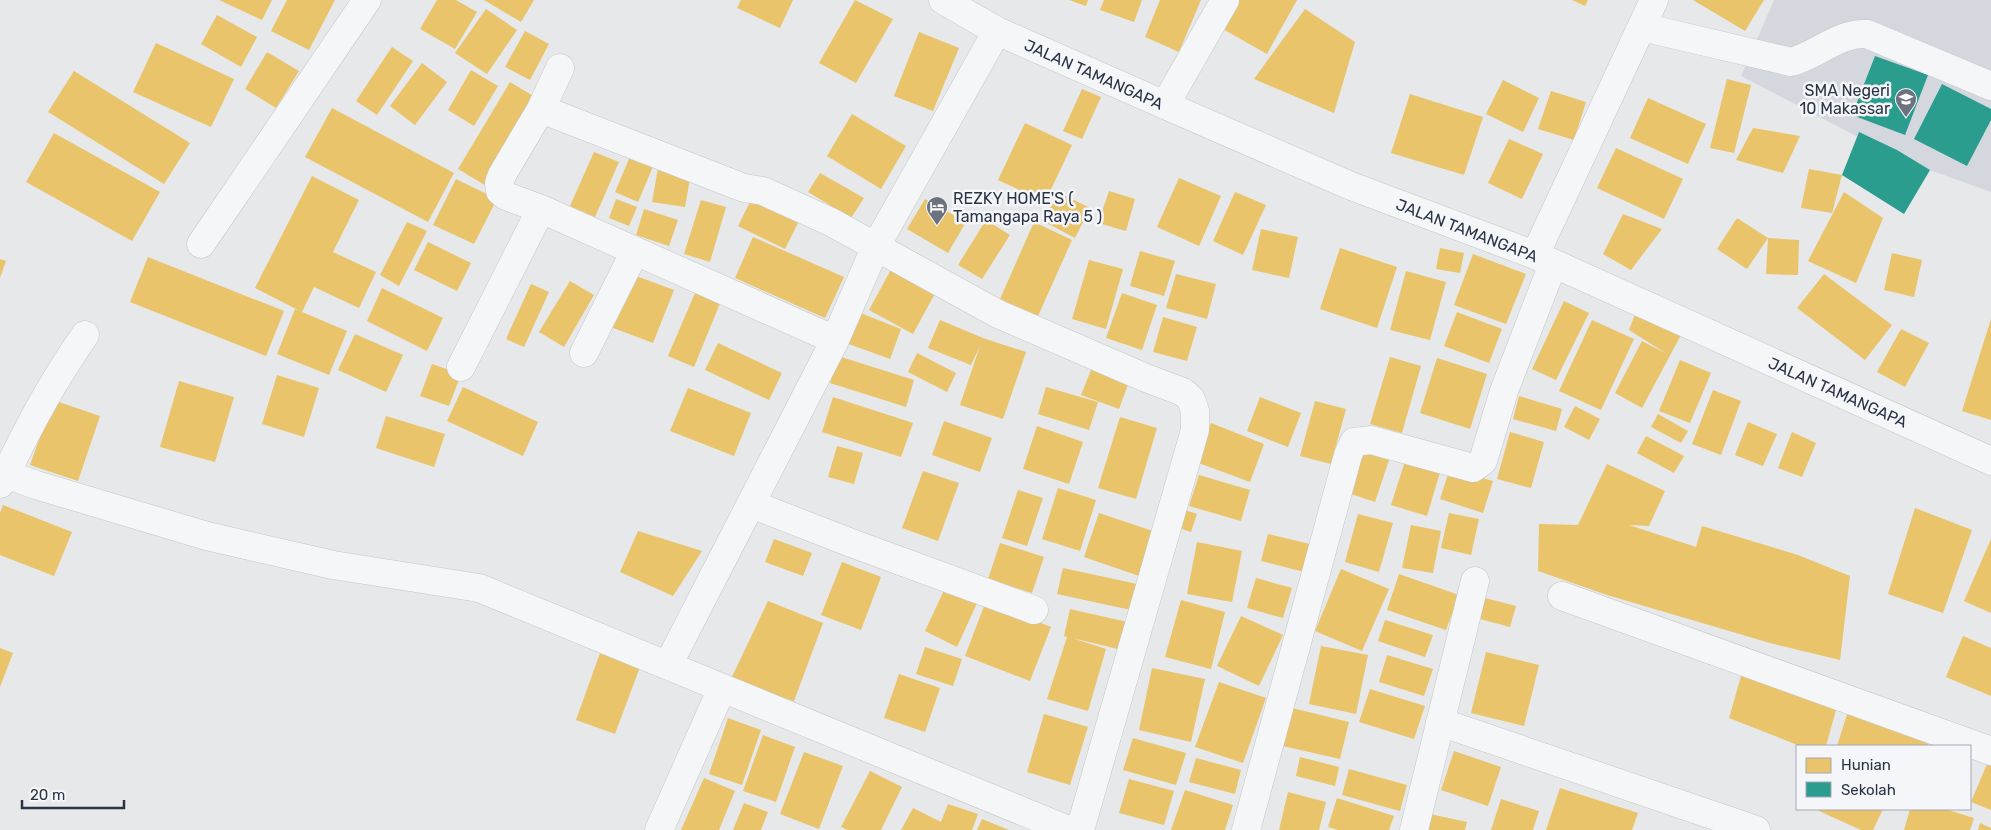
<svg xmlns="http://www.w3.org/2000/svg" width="1991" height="830" viewBox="0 0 1991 830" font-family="Rubik,sans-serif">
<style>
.built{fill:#d4d7dd}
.homes{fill:#e9c46a}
.schools{fill:#2a9d8f}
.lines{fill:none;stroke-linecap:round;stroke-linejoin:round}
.minor-casing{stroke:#c4c6c8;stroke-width:29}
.minor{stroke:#f5f6f7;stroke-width:28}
.labels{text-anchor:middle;stroke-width:5;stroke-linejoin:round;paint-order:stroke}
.street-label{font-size:16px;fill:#2b3445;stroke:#f4f6f9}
.poi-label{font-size:16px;fill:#2b3445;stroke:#f4f6f9;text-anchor:end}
</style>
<rect width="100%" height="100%" fill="#e6e8ea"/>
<path class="built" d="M1774,0H1991V192L1902,160L1741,76Z"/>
<path class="homes" d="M219,0H272L262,20Z
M287,0H335L309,50L271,31Z
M437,0H456L477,12L455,49L420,29Z
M484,0H534L521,22Z
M741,0H793L780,28L737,8Z
M855,0L893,19L856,83L819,63Z
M1069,0H1088L1086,6Z
M1104,0H1142L1134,22L1100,10Z
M1160,0H1201L1179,52L1145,37Z
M1237,0H1297L1267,54L1221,28Z
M1572,0H1588L1585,6Z
M1693,0H1764L1745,31Z
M486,9L517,30L487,74L455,53Z
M1305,9L1355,42L1334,113L1254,79Z
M217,15L257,37L241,67L201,44Z
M525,31L549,44L530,80L505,67Z
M919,32L959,48L933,111L894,96Z
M156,43L234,79L211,127L133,92Z
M392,47L413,61L377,115L356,101Z
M267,52L299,71L276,108L245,89Z
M422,63L447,82L415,125L390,106Z
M471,70L498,86L474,126L448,110Z
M74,71L190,143L164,184L48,112Z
M1727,79L1751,85L1734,153L1710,148Z
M1503,80L1539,98L1523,132L1486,114Z
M510,82L540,100L488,187L458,169Z
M1082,89L1101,97L1082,139L1063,131Z
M1551,91L1586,102L1574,140L1538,129Z
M1410,94L1483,117L1464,175L1391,153Z
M1648,98L1706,124L1688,164L1630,138Z
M332,108L454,173L428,222L305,157Z
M852,114L906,146L881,189L827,156Z
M1025,123L1072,145L1045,202L998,180Z
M1753,128L1800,136L1783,173L1736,160Z
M54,133L160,192L132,241L26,182Z
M1509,139L1543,154L1522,199L1488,183Z
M1616,148L1683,179L1664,219L1597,188Z
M594,152L619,162L595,217L570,206Z
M632,152L655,162L638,202L615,192Z
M658,168L691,173L685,207L652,202Z
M1809,169L1842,175L1832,213L1801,208Z
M820,173L864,198L851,218L808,192Z
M312,176L359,200L333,252L376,272L359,308L314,287L302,312L255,288Z
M1179,178L1221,196L1199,246L1157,227Z
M456,179L497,199L474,244L433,225Z
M1109,191L1135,199L1126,231L1098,223Z
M755,192L802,215L785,249L738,226Z
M1058,192L1090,208L1075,238L1043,221Z
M1235,192L1266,205L1243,255L1213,241Z
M1844,192L1883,218L1856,283L1808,261Z
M616,199L637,207L629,226L609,218Z
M925,199L966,222L948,253L907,229Z
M701,200L726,207L710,262L684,254Z
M644,209L678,220L669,246L636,235Z
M1623,214L1662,229L1631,270L1603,254Z
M1737,218L1768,238L1747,269L1717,249Z
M986,220L1010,235L982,279L958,265Z
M407,222L427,231L399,286L380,275Z
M1034,222L1072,240L1038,316L1000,299Z
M1261,229L1298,237L1289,278L1252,270Z
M753,237L844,277L825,318L735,278Z
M1768,238L1799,240L1798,275L1766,274Z
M428,242L471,263L457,291L414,270Z
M1340,248L1397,267L1377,328L1320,309Z
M1440,248L1464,253L1460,273L1436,269Z
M1140,251L1175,261L1164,296L1130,286Z
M1892,253L1922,260L1914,297L1884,290Z
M1473,254L1526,274L1506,324L1454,305Z
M148,257L284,311L266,356L130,302Z
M0,259L6,261L0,278Z
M1089,260L1123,269L1106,329L1072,319Z
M895,262L939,286L913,334L869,310Z
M1406,271L1446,282L1430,340L1390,330Z
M628,273L674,290L653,343L608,326Z
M1176,274L1216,284L1207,319L1166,308Z
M1824,274L1892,325L1865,360L1797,308Z
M570,281L594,295L564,347L539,332Z
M531,284L549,292L524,347L506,339Z
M698,286L723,296L694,367L668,356Z
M382,288L443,318L427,351L367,321Z
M1122,293L1157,305L1142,350L1106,338Z
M1564,301L1589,313L1556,380L1532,369Z
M295,309L347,331L329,375L277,354Z
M1637,309L1682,333L1642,408L1615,393L1642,341L1667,354L1629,330Z
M858,312L901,329L890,359L846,343Z
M1457,312L1502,329L1489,363L1444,346Z
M1163,317L1197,327L1187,361L1153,352Z
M1991,319V420L1962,411Z
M940,320L983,338L1026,352L1003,419L960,405L980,346L971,365L928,348Z
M1592,320L1634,339L1601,410L1559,391Z
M1901,329L1929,343L1905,387L1877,372Z
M355,334L403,355L386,392L338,370Z
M718,343L782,373L769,400L705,370Z
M917,353L956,373L947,392L908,372Z
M838,356L914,380L906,407L830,383Z
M1390,357L1421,366L1402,433L1370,424Z
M1437,358L1487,374L1470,429L1420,413Z
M1680,360L1711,373L1690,423L1659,411Z
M432,364L461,374L449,406L420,396Z
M1093,365L1130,379L1119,409L1081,395Z
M277,375L319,388L304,437L262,424Z
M179,381L234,397L215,462L160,447Z
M463,387L538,422L523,456L447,421Z
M1046,387L1098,402L1089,430L1038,414Z
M688,388L751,413L734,456L670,431Z
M1713,390L1741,401L1721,455L1692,444Z
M1519,396L1562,409L1556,431L1513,419Z
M833,397L913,423L901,457L822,432Z
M1260,397L1301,413L1288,447L1247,431Z
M53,400L100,416L78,481L30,465Z
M1315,401L1346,409L1331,464L1300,456Z
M1575,406L1600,419L1589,440L1564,427Z
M1658,414L1688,431L1681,443L1651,427Z
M386,416L445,434L434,467L376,448Z
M1120,417L1157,428L1136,499L1098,488Z
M944,421L992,438L980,472L932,455Z
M1748,422L1777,434L1763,466L1735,455Z
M1211,423L1264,444L1250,482L1196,462Z
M1037,426L1083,442L1069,484L1023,469Z
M1510,432L1544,442L1531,488L1497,479Z
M1792,432L1816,443L1802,477L1778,468Z
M1646,436L1684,456L1674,473L1637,453Z
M837,446L863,453L854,484L828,477Z
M1358,451L1389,460L1375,502L1345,492Z
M1406,458L1441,469L1427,516L1391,505Z
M1607,464L1665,491L1649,526L1629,525L1696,547L1702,526L1798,555L1850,576L1840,660L1770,643L1607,595L1538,571L1539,524L1578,525Z
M1450,468L1493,481L1483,513L1440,499Z
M923,471L959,483L938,541L902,528Z
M1199,475L1250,490L1241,521L1189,506Z
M1058,488L1096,500L1080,551L1042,539Z
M1018,490L1043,498L1027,546L1002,538Z
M3,505L72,532L54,576L0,555V513Z
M1179,508L1197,514L1191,532L1173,526Z
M1915,508L1972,530L1943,613L1888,594Z
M1099,513L1156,532L1142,577L1084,557Z
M1449,513L1479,519L1471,555L1441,548Z
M1358,514L1393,523L1379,572L1345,562Z
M1411,525L1441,531L1433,573L1402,568Z
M638,531L702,551L673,596L620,572Z
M1268,534L1314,545L1308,573L1261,561Z
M774,539L812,553L803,576L765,562Z
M1991,539V613L1964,601Z
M1197,542L1242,551L1232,602L1187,594Z
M1000,543L1044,557L1032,593L988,579Z
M842,562L881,577L861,630L821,615Z
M1063,568L1137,584L1131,610L1057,594Z
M1341,569L1389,589L1362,651L1315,631Z
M1399,574L1459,595L1446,630L1387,610Z
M1256,578L1292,588L1283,618L1247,608Z
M946,586L978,601L957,647L925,631Z
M1485,598L1516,606L1510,627L1480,619Z
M1181,600L1225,612L1211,669L1165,657Z
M768,601L823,623L794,701L730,681Z
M986,601L1051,627L1030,681L965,656Z
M1070,609L1132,623L1126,651L1072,638L1106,649L1088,711L1047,699L1067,637L1064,636Z
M1241,616L1283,635L1259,686L1217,666Z
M1385,620L1433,635L1425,657L1378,641Z
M1963,636L1991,648V696L1946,677Z
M1321,646L1368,655L1356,714L1309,704Z
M925,647L962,659L953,686L916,674Z
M0,648L13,653L0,687Z
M1486,652L1539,665L1524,726L1471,713Z
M600,653L640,667L615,734L576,720Z
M1387,655L1433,669L1424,696L1379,682Z
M1745,662L1839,699L1826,746H1800L1729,718Z
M1152,668L1205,679L1191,742L1139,730Z
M899,674L940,688L925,732L884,718Z
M1219,682L1266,698L1243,763L1195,747Z
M1370,689L1425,706L1414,739L1359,722Z
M1292,708L1349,722L1340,759L1283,746Z
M1849,708L1931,734L1927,746H1837Z
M1044,714L1088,727L1070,785L1027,772Z
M728,718L761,730L742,785L709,774Z
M763,735L795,747L776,802L743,791Z
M1133,738L1186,753L1176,785L1123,770Z
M1454,751L1501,767L1488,806L1441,790Z
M804,752L843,766L819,829L780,814Z
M1300,757L1339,767L1335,786L1296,776Z
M1196,758L1241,770L1235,794L1189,782Z
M1987,764L1991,766V810L1971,802Z
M1349,769L1407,785L1400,811L1342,795Z
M870,771L902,787L881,830H848L841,827Z
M704,778L735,791L719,830H681Z
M1129,779L1174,791L1164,825L1119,813Z
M1560,788L1638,813L1632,830H1546Z
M1185,790L1233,805L1225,830H1171Z
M1288,792L1326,802L1319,830H1279Z
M1337,798L1394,816L1389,830H1338L1328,827Z
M1501,799L1539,811L1533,830H1491Z
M744,803L768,812L761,830H733Z
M948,804L978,814L972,830H901L913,808L941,822Z
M1820,809H1883L1873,830H1861L1819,811Z
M1910,809H1945L1974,818L1970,830H1904Z
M1430,814L1467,822L1465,830H1426Z
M982,819L1009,830H977Z
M1980,823L1991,828V830H1978Z"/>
<path class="schools" d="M1875,56L1928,75L1905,135L1852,115Z
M1942,84L1991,109V120L1967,166L1914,139Z
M1859,132L1897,150L1930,170L1904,214L1842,175Z"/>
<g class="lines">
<g class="minor-casing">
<path id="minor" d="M943,0L997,31L1165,105L1351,186L1535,255L1991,461
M1642,27L1791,62C1817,55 1840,32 1867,34L1991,86
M560,68L541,109L502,175L499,183L500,191L506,196L541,209L835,340
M1165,105L1225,0
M541,109L744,188L763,191L831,222L998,314L1146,378L1183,392L1191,399L1195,411V430L1080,830
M201,244L367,0
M1535,255L1654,0
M584,353L635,251
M461,367L541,209
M6,474C29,425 54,379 85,335
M0,484L6,474L36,485L207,536L333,565L479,588L1068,830
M751,504L854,544L1034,610
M1562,596L1991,751
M668,665L835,340L876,246L997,31
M1440,722L1756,830
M659,830L722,688
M1246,830L1348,455L1354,442L1371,440L1473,468L1483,461L1504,391L1553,264
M1414,830L1475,581"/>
</g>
<use href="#minor" class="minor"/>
</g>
<defs>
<g id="school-pin" transform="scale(1.125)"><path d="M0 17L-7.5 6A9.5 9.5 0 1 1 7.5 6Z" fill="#6c737f" stroke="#f4f6f9"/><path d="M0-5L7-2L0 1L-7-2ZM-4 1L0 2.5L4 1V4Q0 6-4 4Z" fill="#fff"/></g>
<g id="hotel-pin" transform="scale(1.125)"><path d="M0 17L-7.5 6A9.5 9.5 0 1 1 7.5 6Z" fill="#6c737f" stroke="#f4f6f9"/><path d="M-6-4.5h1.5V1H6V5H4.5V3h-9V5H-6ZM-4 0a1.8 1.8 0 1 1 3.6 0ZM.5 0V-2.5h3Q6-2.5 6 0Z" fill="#fff"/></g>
</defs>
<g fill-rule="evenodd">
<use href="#school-pin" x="1906" y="99"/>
<use href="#hotel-pin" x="937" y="207"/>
</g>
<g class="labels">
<g class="street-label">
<text transform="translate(1094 74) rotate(24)" y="6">JALAN TAMANGAPA</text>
<text transform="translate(1467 230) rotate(21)" y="6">JALAN TAMANGAPA</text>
<text transform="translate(1838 392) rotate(24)" y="6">JALAN TAMANGAPA</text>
</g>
<g class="poi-label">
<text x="1890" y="96">SMA Negeri<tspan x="1890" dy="18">10 Makassar</tspan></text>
<text x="953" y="204" text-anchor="start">REZKY HOME'S (<tspan x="953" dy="18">Tamangapa Raya 5 )</tspan></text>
</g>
</g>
<rect x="1796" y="745" width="175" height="65" fill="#f4f6f9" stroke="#a4a8b1"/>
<rect x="1806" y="758" width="25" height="15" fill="#e9c46a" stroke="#a4a8b1"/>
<text x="1841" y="770" font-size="15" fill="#2b3445">Hunian</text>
<rect x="1806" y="782" width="25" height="15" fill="#2a9d8f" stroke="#a4a8b1"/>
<text x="1841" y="795" font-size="15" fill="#2b3445">Sekolah</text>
<path d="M22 800v8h102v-8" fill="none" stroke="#2b3445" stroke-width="2.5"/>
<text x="30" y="800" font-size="15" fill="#2b3445" stroke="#f4f6f9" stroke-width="4" paint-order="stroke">20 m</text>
</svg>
